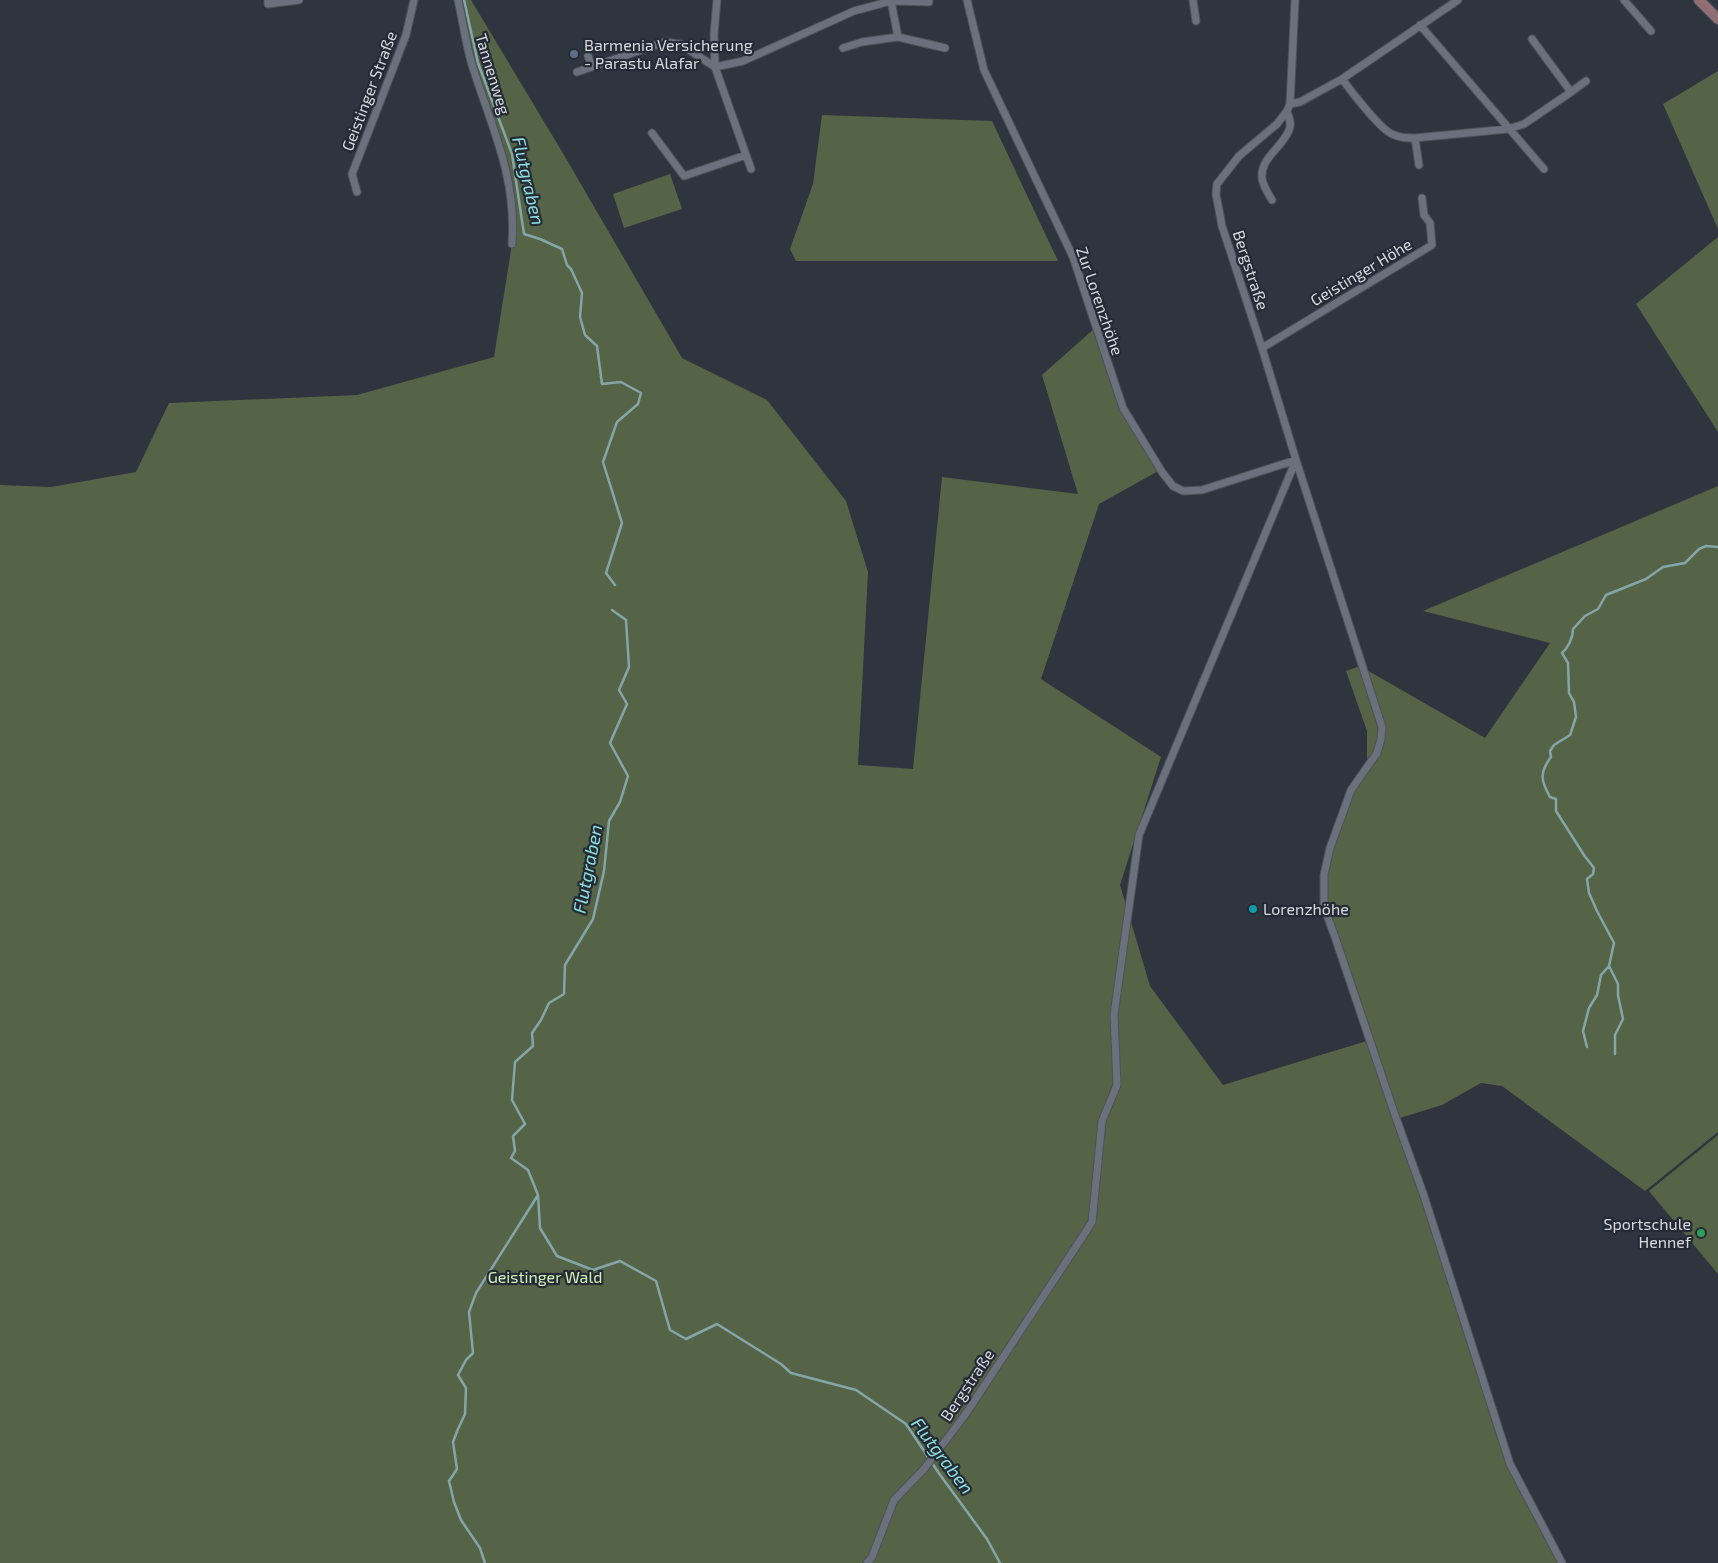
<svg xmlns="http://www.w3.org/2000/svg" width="1718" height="1563" viewBox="0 0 1718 1563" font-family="'Exo 2',sans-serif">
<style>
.green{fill:#556346}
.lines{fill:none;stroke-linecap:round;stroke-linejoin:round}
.stream{stroke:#84a6a9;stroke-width:2.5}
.minor-casing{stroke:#4c5259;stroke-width:9}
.secondary-casing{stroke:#4c5259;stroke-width:12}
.minor{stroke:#6a717c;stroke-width:7}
.secondary{stroke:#906e74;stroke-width:10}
.service-dot{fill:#5c6f8a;stroke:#252b34;stroke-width:2}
.culture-dot{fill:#0f9aa8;stroke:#252b34;stroke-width:2}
.leisure-dot{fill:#2e9e5b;stroke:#252b34;stroke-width:2}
.labels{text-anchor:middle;stroke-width:4.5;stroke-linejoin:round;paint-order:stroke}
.poi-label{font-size:16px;fill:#d6dae0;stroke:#252b34;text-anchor:start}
.street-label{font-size:16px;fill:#d6dae0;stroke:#252b34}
.park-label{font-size:16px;fill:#d4f0b7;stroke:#252b34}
.water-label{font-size:18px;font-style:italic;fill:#8de0e1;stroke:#252b34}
</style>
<rect width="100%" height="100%" fill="#2f353f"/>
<path class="green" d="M458,0H471L564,155L682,358L767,400L846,501L868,572L858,765L913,769L942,477L1078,494L1042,375L1096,327L1123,408L1160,470L1099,504L1041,679L1161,757L1120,885L1150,986L1223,1085L1370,1040L1356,1011L1332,937L1323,875L1346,803L1367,768V731L1346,671L1360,666L1485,738L1550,643L1423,611L1718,486V1132L1645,1191L1502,1086L1481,1083L1442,1105L1400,1118L1510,1464L1561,1563H0V485L51,487L136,472L169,403L357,395L494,357L512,244L506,167L473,66Z
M1718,71V229L1663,104Z
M822,115L992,121L1058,261H796L790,249L813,184Z
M670,174L682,209L624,228L613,194Z
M1718,237V432L1636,304Z
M1718,1135V1274L1649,1191Z"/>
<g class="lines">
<path class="stream" d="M464,0L478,63L512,154L524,234L540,239L562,249L567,265L571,269L582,293L580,317L585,335L597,346L602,384L621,382L641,393L638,404L617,422L603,462L622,523L606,573L615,585
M612,610L626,620L629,667L619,690L627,704L610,743L628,776L620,802L609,821L604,871L593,919L565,965L564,994L549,1003L541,1020L532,1033L533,1046L515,1062L512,1100L525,1124L513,1136L515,1151L511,1158L528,1170L538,1195L540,1228L557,1256L593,1270L620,1261L656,1281L670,1330L686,1339L717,1324L781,1364L791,1373L856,1390L906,1424L938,1472L987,1539L1000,1563
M1587,1047L1583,1031L1589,1008L1597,995L1601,975L1609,966
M1615,1054V1035L1623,1019L1618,995V984L1609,966L1614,943L1597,911L1589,893L1587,879L1593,874L1594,868L1584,855L1556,811V799L1550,797C1541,781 1539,773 1551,757L1550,751L1554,745L1570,735L1576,717L1574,702L1569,693L1568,663L1562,653C1568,648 1573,638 1573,629L1585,616L1598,609L1606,595L1646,579L1663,567L1685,563L1699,549L1706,546L1718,547
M485,1563L480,1548L461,1520L454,1502L449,1481L457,1469L453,1442L458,1429L465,1414L466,1388L458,1375L466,1360L473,1353L469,1312L476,1293L538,1195"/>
<g class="minor-casing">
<path id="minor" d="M268,0V4L299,0
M458,0C463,22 466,46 473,68C492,128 517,178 512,244
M717,0L714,34L715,67L751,169
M967,0L984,70L1073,257L1123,408L1162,472L1173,486L1183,491L1202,490L1296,460
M1193,0L1196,21
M1295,0L1290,104L1287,111L1277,124L1239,156L1217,184L1216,194L1222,226L1262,348L1296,460L1382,727L1381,739L1377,753L1351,790L1346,804L1330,848L1324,875V907L1335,937L1396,1118L1424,1196L1510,1464L1562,1563
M1624,0L1651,31
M891,1L929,2
M1420,25L1544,169
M898,37L945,48
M588,56L592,67
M577,72L665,42L680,44L715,67L743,61L854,11L891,1L898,37L862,42L843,48
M1342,79C1350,90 1381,130 1392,134C1400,138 1407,138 1415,138L1508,129L1524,124L1571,92L1532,39
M1571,92L1586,81
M1290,104L1300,102L1342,79L1458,0
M652,133L684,176L746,155
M1415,138L1419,165
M357,192L352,174L406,35L414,0
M1272,200C1268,193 1263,186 1262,178C1260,158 1283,147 1289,130C1292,124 1289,117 1287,111
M1262,348L1432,245L1430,223L1424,215L1422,198
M867,1563L872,1557L894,1500L924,1469L965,1415L1081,1239L1092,1222L1102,1121L1117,1085L1114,1015L1139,835L1296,460"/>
</g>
<g class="secondary-casing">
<path id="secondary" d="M1699,0L1718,19"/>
</g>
<use href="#minor" class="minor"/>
<use href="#secondary" class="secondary"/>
</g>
<circle class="service-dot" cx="574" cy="54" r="5"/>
<circle class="culture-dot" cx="1253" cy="909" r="5"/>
<circle class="leisure-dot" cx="1701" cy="1233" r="5"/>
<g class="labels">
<g class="poi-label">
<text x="584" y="51">Barmenia Versicherung<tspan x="584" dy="18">- Parastu Alafar</tspan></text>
<text x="1263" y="915">Lorenzhöhe</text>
<text x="1691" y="1230" text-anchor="end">Sportschule<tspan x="1691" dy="18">Hennef</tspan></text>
</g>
<g class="street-label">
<text transform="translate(493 74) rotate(73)" y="6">Tannenweg</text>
<text transform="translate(369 91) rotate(-69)" y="6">Geistinger Straße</text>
<text transform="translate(1251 270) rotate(72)" y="6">Bergstraße</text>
<text transform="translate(1361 272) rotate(-31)" y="6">Geistinger Höhe</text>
<text transform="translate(1100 301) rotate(71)" y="6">Zur Lorenzhöhe</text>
<text transform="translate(967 1385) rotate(-56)" y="6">Bergstraße</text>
</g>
<g class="park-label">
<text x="545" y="1283">Geistinger Wald</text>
</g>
<g class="water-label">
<text transform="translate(528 181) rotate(77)" y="6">Flutgraben</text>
<text transform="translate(588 869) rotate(-79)" y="6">Flutgraben</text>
<text transform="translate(942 1456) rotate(53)" y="6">Flutgraben</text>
</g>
</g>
</svg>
